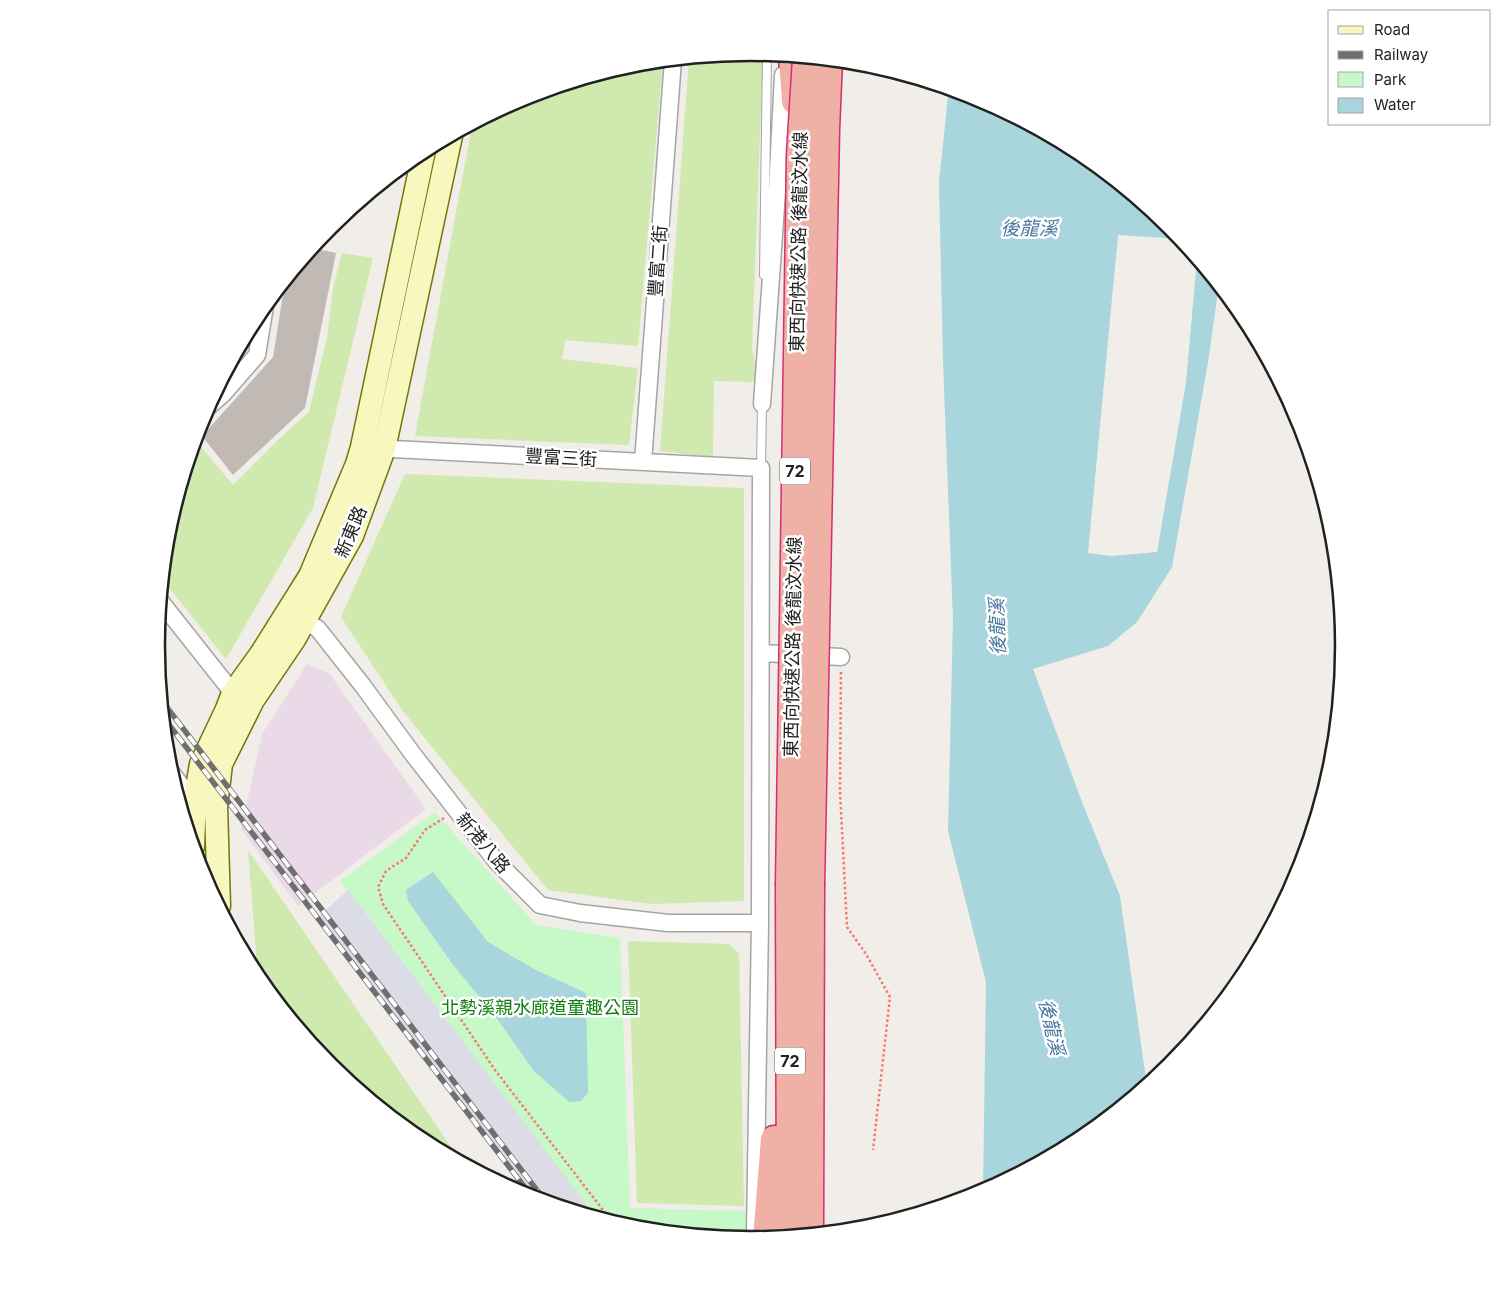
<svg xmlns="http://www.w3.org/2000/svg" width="1501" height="1293" viewBox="0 0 1501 1293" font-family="Inter,'Noto Sans TC',sans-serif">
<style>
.industrial{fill:#eadae8}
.grass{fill:#cfe9af}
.park{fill:#c7f8c8}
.plaza{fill:#dcdce7}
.water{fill:#a9d5dd}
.building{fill:#c1b9b4}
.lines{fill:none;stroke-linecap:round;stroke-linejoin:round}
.service-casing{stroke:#a5a5a5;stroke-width:10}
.minor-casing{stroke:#a5a5a5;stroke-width:19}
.secondary-casing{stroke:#727708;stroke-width:25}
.trunk-casing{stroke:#d72d72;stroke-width:29}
.path{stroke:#f67873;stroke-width:2.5;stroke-dasharray:2.5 2.5;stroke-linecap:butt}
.service{stroke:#fff;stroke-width:8}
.minor{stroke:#fff;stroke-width:16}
.secondary{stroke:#f8f7be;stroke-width:22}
.trunk{stroke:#efb0a6;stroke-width:26}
.rail-casing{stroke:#6f6f6f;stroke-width:5.5}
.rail{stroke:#fff;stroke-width:4;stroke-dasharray:11;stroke-linecap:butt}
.trunk-bridge-casing{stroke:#d72d72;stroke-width:29;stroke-linecap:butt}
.trunk-bridge{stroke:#efb0a6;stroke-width:26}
.labels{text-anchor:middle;stroke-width:5;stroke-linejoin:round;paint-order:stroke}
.shield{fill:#fff;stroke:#646464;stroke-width:1}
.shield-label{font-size:16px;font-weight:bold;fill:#212121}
.street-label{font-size:18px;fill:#212121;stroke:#fff}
.park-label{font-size:18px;fill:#0f7e11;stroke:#fff}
.water-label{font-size:19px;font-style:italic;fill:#49799f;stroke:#fff}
.rim{fill:none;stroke:#212121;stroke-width:2.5}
</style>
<rect width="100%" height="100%" fill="#f1ede8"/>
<path class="industrial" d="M307,664L329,673L426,809L298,906L241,829L262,734Z"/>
<path class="grass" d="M751,53L763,54L752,349L757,372L754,382L714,381L713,457L660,451L689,59Z
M663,61L638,346L565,340L562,359L638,368L629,445L415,436L472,125L523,98L635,64Z
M342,253L373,258L313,508L226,659L163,580L168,530L192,451L199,444L233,485L281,437L309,412L327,338L333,288Z
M405,474L744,488V901L651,904L548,890L402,710L341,617Z
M248,850L447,1141L466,1165L420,1140L330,1066L258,978Z
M628,941L729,944L739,954L744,1206L637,1203Z"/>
<path class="park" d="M435,812L536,925L620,938L630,1208L746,1211V1240L634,1229L596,1217L340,881Z"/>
<path class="plaza" d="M348,890L597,1218L535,1199L316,919Z"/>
<path class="water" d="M945,88L978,98L1081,153L1171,227L1181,239L1118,235L1088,553L1111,556L1157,552L1186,383L1197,259L1219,285L1208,362L1172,567L1137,622L1108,646L1033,669L1082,802L1120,896L1147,1086L1080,1141L983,1193L986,982L948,831L953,619L943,361L939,181L948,97Z
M433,872L488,942L536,970L586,993L588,1093L581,1101L569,1102L534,1071L498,1020L451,962L408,901L406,890Z"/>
<path class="building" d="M312,248L336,253L305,408L233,475L202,436L273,357L285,282Z"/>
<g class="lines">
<g class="service-casing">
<path id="service" d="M764,275L767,54
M761,468L762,404"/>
</g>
<g class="minor-casing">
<path id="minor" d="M762,404L777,192L783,75
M208,407L223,394L257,355L265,306
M373,448L761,468L760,923L755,1233
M643,462L673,60
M161,602L233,693L242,696
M297,615L318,629L363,686L412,753L496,861L540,905L580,913L668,923H760
M761,653L841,657
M171,772L187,793L203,802"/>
</g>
<g class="secondary-casing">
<path id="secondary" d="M193,846L195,799L201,764L227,709L233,693L261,654L310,576L357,464L362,447L424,151
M219,906L216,807L221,764L253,700L295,638L352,536L384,449L451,136"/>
</g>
<g class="trunk-casing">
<path id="trunk" d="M792,57L795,101
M789,885L790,1237
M810,1235L811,886
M766,1239L774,1139"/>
</g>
<path class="path" d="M841,672L840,791L847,927L866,954L890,997L873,1150
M444,818L425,830L406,858L386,871L378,887L383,904L495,1070L613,1223"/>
<use href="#service" class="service"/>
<use href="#minor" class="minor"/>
<use href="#secondary" class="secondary"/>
<use href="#trunk" class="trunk"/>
<g class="rail-casing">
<path id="rail" d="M162,701L546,1202
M163,717L533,1198"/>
</g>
<use href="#rail" class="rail"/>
<g class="trunk-bridge-casing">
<path id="trunk-bridge" d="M789,885L800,155L806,58
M811,886L826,129L829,60"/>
</g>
<use href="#trunk-bridge" class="trunk-bridge"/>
</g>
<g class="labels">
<g class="shield">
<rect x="780" y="457.5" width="30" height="27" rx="4"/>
<rect x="775" y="1047.5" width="30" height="27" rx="4"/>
</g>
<g class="shield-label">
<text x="795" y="477">72</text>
<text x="790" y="1067">72</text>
</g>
<g class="street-label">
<text transform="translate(799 242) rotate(-89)" y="6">東西向快速公路 後龍汶水線</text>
<text transform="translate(658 261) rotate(-86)" y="6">豐富二街</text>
<text transform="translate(561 458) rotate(3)" y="6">豐富三街</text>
<text transform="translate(351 532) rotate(-67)" y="6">新東路</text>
<text transform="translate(793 647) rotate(-89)" y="6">東西向快速公路 後龍汶水線</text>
<text transform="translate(483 843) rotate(50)" y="6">新港八路</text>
</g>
<g class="park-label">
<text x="540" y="1014">北勢溪親水廊道童趣公園</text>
</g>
<g class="water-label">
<text x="1029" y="235">後龍溪</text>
<text transform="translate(997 627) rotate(-92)" y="7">後龍溪</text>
<text transform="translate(1052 1027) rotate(77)" y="7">後龍溪</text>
</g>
</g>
<path d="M0 0H1501V1293H0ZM165 646a585 585 0 1 1 1170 0a585 585 0 1 1-1170 0Z" fill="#fff" fill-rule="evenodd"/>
<path class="rim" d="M165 646a585 585 0 1 1 1170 0a585 585 0 1 1-1170 0Z"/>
<rect x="1328" y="10" width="162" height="115" fill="#ffffff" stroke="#a6a6a6"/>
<rect x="1338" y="26" width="25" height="8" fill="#f8f7be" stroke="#a6a6a6"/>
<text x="1374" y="35" font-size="15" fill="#212121">Road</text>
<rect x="1338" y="51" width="25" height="8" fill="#6f6f6f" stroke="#a6a6a6"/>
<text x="1374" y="60" font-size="15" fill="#212121">Railway</text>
<rect x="1338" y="72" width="25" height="15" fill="#c7f8c8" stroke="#a6a6a6"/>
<text x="1374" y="85" font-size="15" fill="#212121">Park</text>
<rect x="1338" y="98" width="25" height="15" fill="#a9d5dd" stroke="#a6a6a6"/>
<text x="1374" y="110" font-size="15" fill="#212121">Water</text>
</svg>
